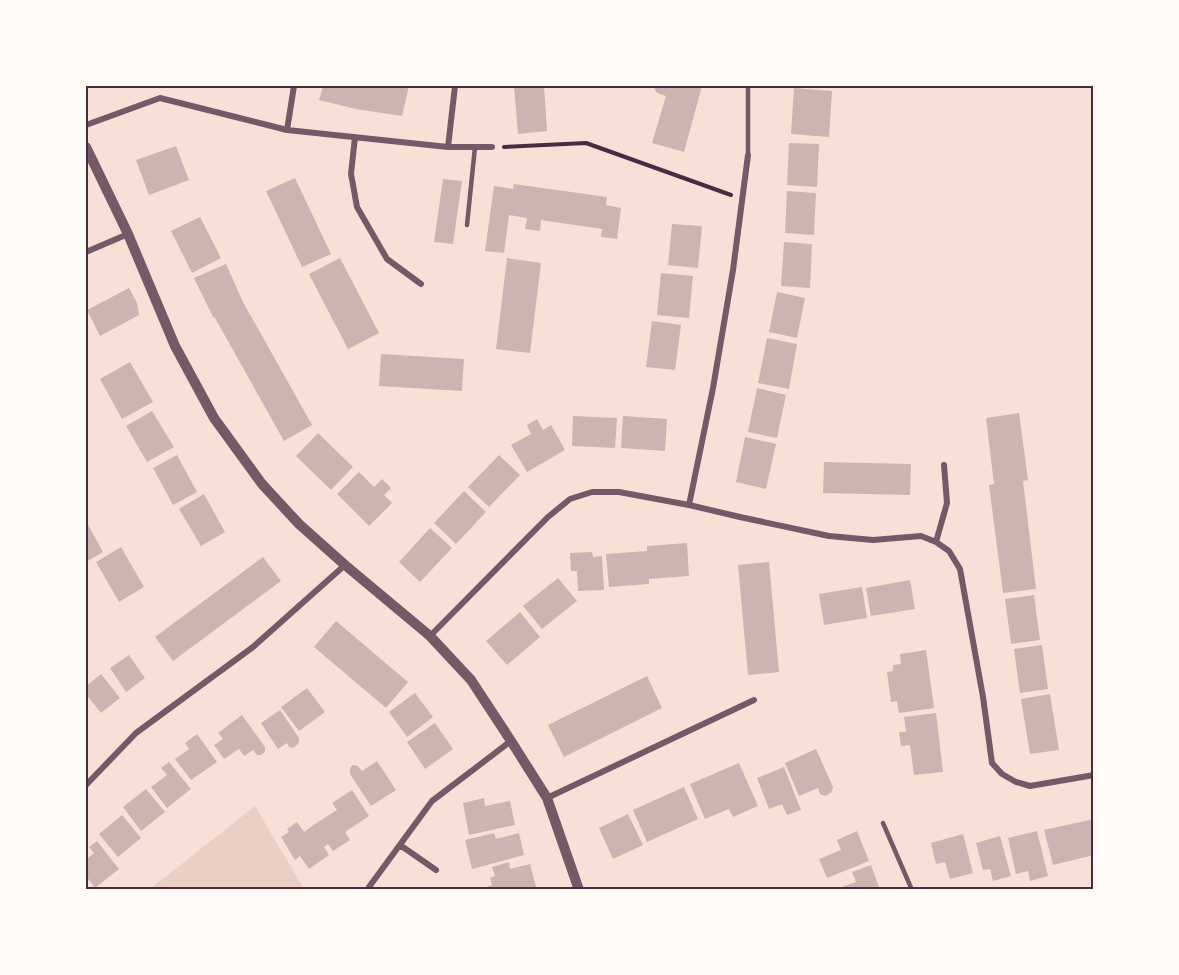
<svg xmlns="http://www.w3.org/2000/svg" width="1179" height="975" viewBox="0 0 1179 975" font-family="'Work Sans',sans-serif">
<style>
.green{fill:#ebcfc5}
.building{fill:#ccb4b1}
.lines{fill:none;stroke-linecap:round;stroke-linejoin:round}
.path{stroke:#4a2c40;stroke-width:4}
.service{stroke:#755966;stroke-width:4.5}
.minor{stroke:#755966;stroke-width:6}
.tertiary{stroke:#755966;stroke-width:10}
.neatline{fill:none;stroke:#4a2c40;stroke-width:2}
</style>
<rect width="100%" height="100%" fill="#f7e1d7"/>
<path class="green" d="M255,806L304,889H150Z"/>
<path class="building" d="M323,86H409L402,116L356,109L319,100Z
M514,86H544L547,131L518,134Z
M653,86H702L684,152L652,143L666,96L657,93Z
M794,88L832,91L829,137L791,134Z
M789,143L819,144L817,187L787,185Z
M176,146L189,180L149,195L136,160Z
M295,178L331,254L302,267L266,191Z
M443,179L462,181L453,244L434,242Z
M514,184L607,197L606,205L621,208L617,239L601,237L602,229L541,220L540,231L525,229L527,218L509,215L504,253L485,251L494,186L513,189Z
M787,191L816,193L814,235L785,233Z
M200,217L221,258L192,273L171,231Z
M672,224L702,226L698,268L668,265Z
M784,242L812,244L810,288L781,286Z
M340,258L379,333L348,349L309,274Z
M507,258L541,263L530,353L496,349Z
M226,264L243,302L312,425L284,441L215,318L213,317L194,278Z
M661,273L693,276L689,318L657,315Z
M129,288L137,303L139,315L100,336L87,310Z
M777,292L805,298L797,338L769,332Z
M652,321L681,325L675,370L646,367Z
M767,338L797,344L789,389L758,383Z
M381,354L464,359L462,391L379,386Z
M130,362L153,402L122,419L100,379Z
M757,388L786,395L777,438L748,432Z
M152,411L174,447L147,462L126,426Z
M1019,413L1028,480L1023,481L1036,589L1003,593L989,485L994,484L986,418Z
M573,416L617,418L615,448L572,446Z
M623,416L667,419L665,451L621,448Z
M537,419L543,430L551,425L565,450L527,472L511,445L531,434L527,425Z
M318,433L353,467L331,490L296,456Z
M745,437L776,444L766,489L736,482Z
M177,455L197,492L173,505L153,468Z
M499,455L520,475L489,507L468,487Z
M824,462L911,464L910,495L823,493Z
M359,472L374,487L382,479L391,488L384,495L392,503L369,526L337,494Z
M464,491L486,512L456,544L434,523Z
M204,494L225,532L201,546L179,509Z
M86,521L103,552L86,562Z
M430,528L452,548L420,582L399,562Z
M687,543L689,576L649,579V584L609,587L606,554L647,551V546Z
M121,547L144,587L119,602L96,562Z
M592,552L593,557L602,556L604,590L578,591L577,571H571L570,553Z
M263,557L281,581L173,661L155,637Z
M769,562L779,672L748,675L738,565Z
M558,578L577,601L542,629L523,606Z
M910,580L915,609L871,616L866,588Z
M862,587L867,618L824,625L819,594Z
M1034,595L1040,640L1011,644L1005,599Z
M520,612L540,637L507,665L486,641Z
M336,621L408,682L386,708L314,647Z
M1042,645L1048,689L1020,693L1014,649Z
M926,650L934,708L899,713L897,701L891,702L887,672L893,671V665L901,664L900,654Z
M129,655L145,678L126,692L110,668Z
M101,674L120,698L101,713L86,694V686Z
M647,676L662,708L564,757L548,725Z
M307,688L325,712L299,731L281,707Z
M415,693L433,717L407,737L389,712Z
M1050,694L1059,750L1030,754L1021,699Z
M280,710L299,738V743L293,748L289,747L287,743L278,749L261,723Z
M936,713L943,772L914,775L910,745L901,746L899,732H906L904,717Z
M242,715L265,747V752L261,755H257L253,750L244,756L239,749L224,759L214,745L223,739L218,733Z
M435,723L453,749L425,769L407,742Z
M197,734L217,762L191,780L175,759L189,749L185,743Z
M816,749L833,787L831,793L825,796L820,794L818,788L799,796L785,763Z
M377,761L396,790L371,806L350,774V768L353,765L358,766L362,771Z
M169,762L191,789L167,808L151,787L167,775L161,768Z
M739,763L758,806L733,817L729,809L705,819L690,784Z
M784,767L801,810L787,815L782,804L769,809L757,778Z
M684,787L698,819L647,842L633,810Z
M146,789L165,812L141,831L123,807Z
M352,790L369,816L345,832L350,840L333,851L328,844L324,847L329,855L309,869L300,856L295,860L281,837L289,832L287,829L297,822L304,832L315,824L337,810L332,803Z
M484,798L485,806L510,801L515,825L469,835L463,803Z
M628,814L643,845L613,859L599,828Z
M122,815L141,838L118,857L99,834Z
M1094,819V855L1053,865L1044,830Z
M857,831L869,861L827,878L819,859L841,850L837,840Z
M1037,831L1048,876L1030,881L1028,871L1016,874L1008,838Z
M494,833L496,839L519,833L524,855L472,869L465,840Z
M963,834L973,873L950,879L945,862L936,864L931,843Z
M1000,836L1011,876L993,881L990,869L983,870L976,843Z
M97,841L119,869L95,888L86,876V860L94,853L89,847Z
M509,862L510,869L530,864L536,887L526,890H479L492,885L490,878L495,876L492,867Z
M871,865L880,890H843L842,887L856,882L852,872Z"/>
<g class="lines">
<path class="path" d="M504,147L586,143L731,195"/>
<path class="service" d="M748,155V86
M467,225L475,147
M883,823L912,890"/>
<path class="minor" d="M86,125L160,98L287,130L448,147H492
M287,130L294,86
M355,137L351,174L357,207L387,259L421,284
M448,147L455,86
M86,252L128,234
M689,505L713,388L733,270L748,155
M936,542L947,503L944,465
M430,636L548,517L570,499L592,492H619L689,505L740,517L829,536L873,540L921,536L936,542L949,551L960,569L983,697L992,763L1002,774L1016,782L1030,786L1094,775
M86,785L136,733L253,647L345,565
M547,798L754,700
M400,845L436,870
M369,887L432,801L511,741"/>
<path class="tertiary" d="M86,147L128,234L175,346L214,418L262,484L299,524L345,565L430,636L471,680L511,741L547,798L579,890"/>
</g>
<rect width="1179" height="975" fill="none" stroke="#fffaf5" stroke-width="174"/>
<rect x="87" y="87" width="1005" height="801" class="neatline"/>
</svg>
